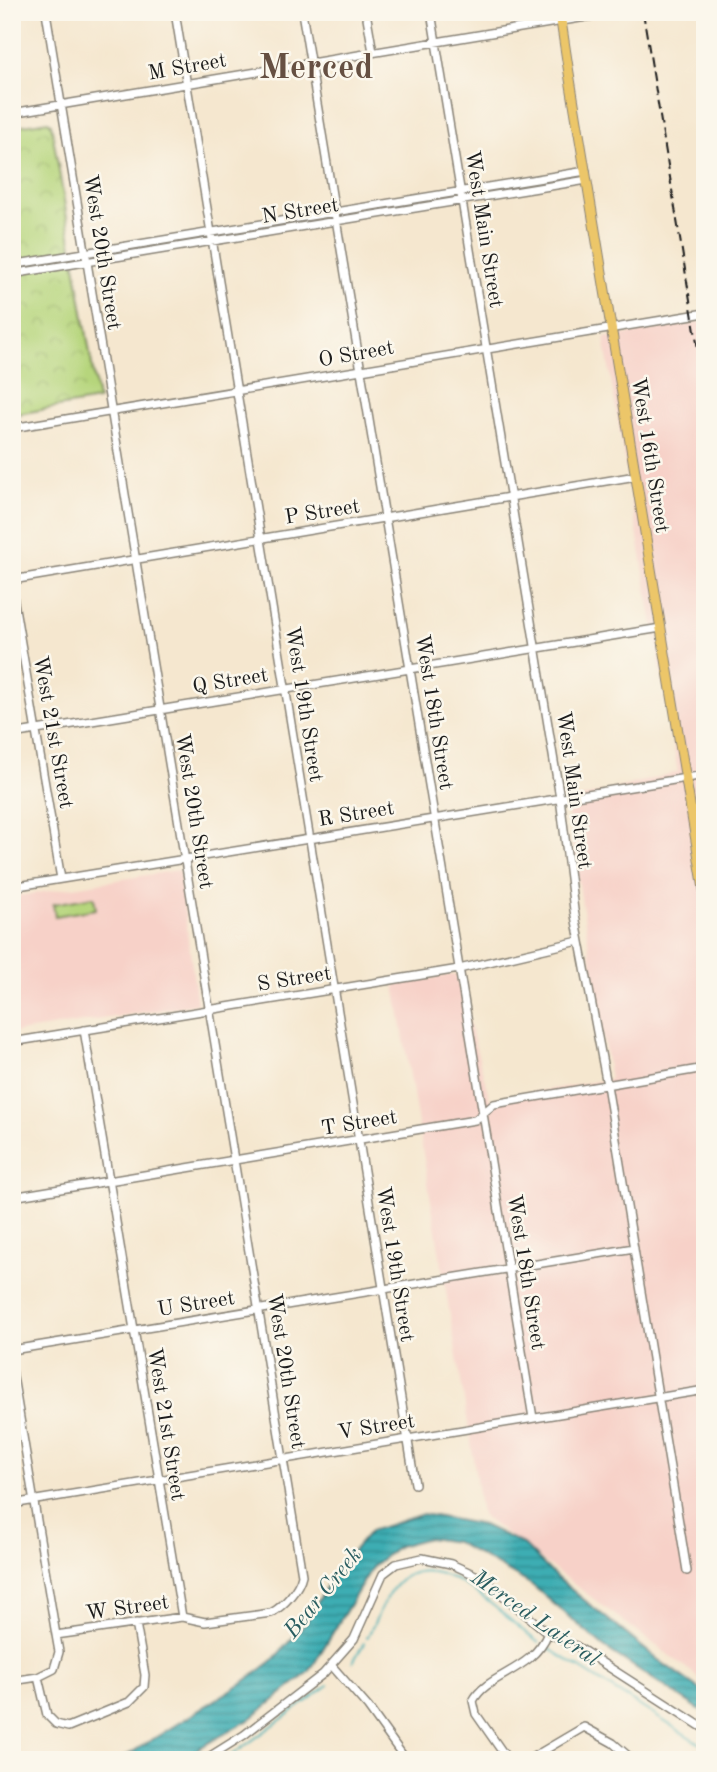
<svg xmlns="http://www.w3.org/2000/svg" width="717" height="1772" viewBox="0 0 717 1772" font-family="'Old Standard TT',serif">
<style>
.built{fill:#f7d1c8}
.park{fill:url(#park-crowns);stroke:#69784c;stroke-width:2}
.pitch{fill:#b6d57b;stroke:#69784c;stroke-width:2}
.water{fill:url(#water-rules);stroke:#2c6468;stroke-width:2}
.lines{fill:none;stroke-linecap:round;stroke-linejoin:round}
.stream{stroke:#3cadb3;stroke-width:2}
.minor-casing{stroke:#888276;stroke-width:10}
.major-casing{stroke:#888276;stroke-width:11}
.minor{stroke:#fff;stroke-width:7}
.major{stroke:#ecc669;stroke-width:9}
.rail{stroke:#1c1c1c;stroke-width:2;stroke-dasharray:10 5;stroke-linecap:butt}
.labels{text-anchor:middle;stroke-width:5;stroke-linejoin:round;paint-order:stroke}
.street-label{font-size:21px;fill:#1c1c1c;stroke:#fbf7ec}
.water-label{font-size:23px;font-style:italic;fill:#2a5d60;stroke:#fbf7ec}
.town-label{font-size:35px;font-weight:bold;fill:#665042;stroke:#fbf7ec}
</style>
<defs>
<pattern id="park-crowns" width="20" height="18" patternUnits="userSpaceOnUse" patternTransform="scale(1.75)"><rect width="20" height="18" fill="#b6d57b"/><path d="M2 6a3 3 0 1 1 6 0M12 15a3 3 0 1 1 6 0" fill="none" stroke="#9cb66a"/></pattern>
<pattern id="water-rules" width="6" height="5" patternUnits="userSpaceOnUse" patternTransform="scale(1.75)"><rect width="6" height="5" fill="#3cadb3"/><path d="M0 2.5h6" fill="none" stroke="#328c91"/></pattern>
</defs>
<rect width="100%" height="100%" fill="#fbf7ec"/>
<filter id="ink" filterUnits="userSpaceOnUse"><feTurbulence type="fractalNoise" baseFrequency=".0143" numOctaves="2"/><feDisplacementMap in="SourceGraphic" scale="14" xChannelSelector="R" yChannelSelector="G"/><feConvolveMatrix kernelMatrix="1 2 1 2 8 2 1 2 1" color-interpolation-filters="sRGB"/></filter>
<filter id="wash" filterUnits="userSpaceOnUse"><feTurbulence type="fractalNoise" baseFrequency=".00686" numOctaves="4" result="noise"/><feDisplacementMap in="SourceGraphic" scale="28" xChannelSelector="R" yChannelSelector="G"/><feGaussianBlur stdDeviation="1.57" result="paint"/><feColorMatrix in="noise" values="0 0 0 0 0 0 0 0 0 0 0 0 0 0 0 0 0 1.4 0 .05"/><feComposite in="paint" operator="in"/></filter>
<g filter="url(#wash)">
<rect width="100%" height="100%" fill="#f5e7cf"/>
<path class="built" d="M705,321V1682L481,1515L470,1435L395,985L456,974L490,1100L610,1079L566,802L678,772L604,338Z
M179,870L197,1004L12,1033V897Z"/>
<path class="park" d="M48,121L51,124L98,400L12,415V127Z"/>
<path class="pitch" d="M94,897L96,909L55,916L53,904Z"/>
<path class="water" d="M423,1514L483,1525L523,1544L557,1578L657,1659L705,1693V1713L604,1647L532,1585L456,1542L428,1538L398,1546L373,1566L309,1672L249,1720L178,1760H120L247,1680L272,1661L306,1623L334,1573L370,1531Z"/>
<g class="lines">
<path class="stream" d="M367,1638C376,1621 383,1599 396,1585C435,1539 505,1620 538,1642
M543,1645L705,1747
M353,1662L364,1643
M225,1760L329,1685"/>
</g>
</g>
<g filter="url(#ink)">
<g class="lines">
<g class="minor-casing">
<path id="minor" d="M175,12L415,1484
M302,12L533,1418
M366,12L373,52
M431,12L560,798L574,910L607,1085L687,1571
M12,113L616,12
M12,260L17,264L18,273L12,286
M17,264L586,171
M18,273L587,180
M12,428L705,313
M12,580L636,476
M12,590L61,879
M12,734L661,628
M12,887L705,775
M84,1030L182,1617
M12,1042L459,969L579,941
M12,1197L475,1120L494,1104L705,1068
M12,1350L634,1248
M12,1370L56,1635
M12,1504L705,1390
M332,1666L368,1707L406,1760
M38,1677L47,1715L56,1724L68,1727L129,1702L144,1687L145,1675L136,1623
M12,1681L38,1677L54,1669L59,1652L56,1635L182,1617L205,1622L271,1613C284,1606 299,1589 302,1575L46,12
M204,1760L244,1735L323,1674L354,1639L383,1574L396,1564L422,1558L451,1564L482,1578L548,1633L576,1646L705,1729
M508,1760L476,1714L473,1701C488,1673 532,1672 548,1633
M528,1760L584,1727L613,1743L633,1760"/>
</g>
<g class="major-casing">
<path id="major" d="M563,12L561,21L568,67L705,895"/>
</g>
<use href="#minor" class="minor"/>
<use href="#major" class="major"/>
<path class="rail" d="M643,12L705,392"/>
</g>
</g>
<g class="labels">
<g class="street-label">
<text transform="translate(187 66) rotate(-10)" y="7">M Street</text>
<text transform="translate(300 210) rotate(-9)" y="7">N Street</text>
<text transform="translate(485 229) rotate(81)" y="7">West Main Street</text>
<text transform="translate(103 252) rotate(81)" y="7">West 20th Street</text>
<text transform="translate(356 353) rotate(-10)" y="7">O Street</text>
<text transform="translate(651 455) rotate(81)" y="7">West 16th Street</text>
<text transform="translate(322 511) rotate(-9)" y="7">P Street</text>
<text transform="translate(230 680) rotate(-9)" y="7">Q Street</text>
<text transform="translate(305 704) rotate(81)" y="7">West 19th Street</text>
<text transform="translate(435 712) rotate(81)" y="7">West 18th Street</text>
<text transform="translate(54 732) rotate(80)" y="7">West 21st Street</text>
<text transform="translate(575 790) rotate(82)" y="7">West Main Street</text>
<text transform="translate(195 811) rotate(81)" y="7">West 20th Street</text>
<text transform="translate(356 813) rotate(-9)" y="7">R Street</text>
<text transform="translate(294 978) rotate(-9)" y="7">S Street</text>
<text transform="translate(359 1122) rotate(-9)" y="7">T Street</text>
<text transform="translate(396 1264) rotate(81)" y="7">West 19th Street</text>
<text transform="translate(527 1272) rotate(81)" y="7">West 18th Street</text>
<text transform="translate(196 1303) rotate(-9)" y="7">U Street</text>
<text transform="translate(287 1371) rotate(81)" y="7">West 20th Street</text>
<text transform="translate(167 1424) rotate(81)" y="7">West 21st Street</text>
<text transform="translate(376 1426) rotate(-9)" y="7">V Street</text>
<text transform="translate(127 1607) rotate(-8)" y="7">W Street</text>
</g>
<g class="water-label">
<text transform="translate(322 1592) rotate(-51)" y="8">Bear Creek</text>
<text transform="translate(536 1617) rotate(35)" y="8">Merced Lateral</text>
</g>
<g class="town-label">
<text x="316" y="78">Merced</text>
</g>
</g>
<rect width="717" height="1772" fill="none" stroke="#fbf7ec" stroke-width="42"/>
</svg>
